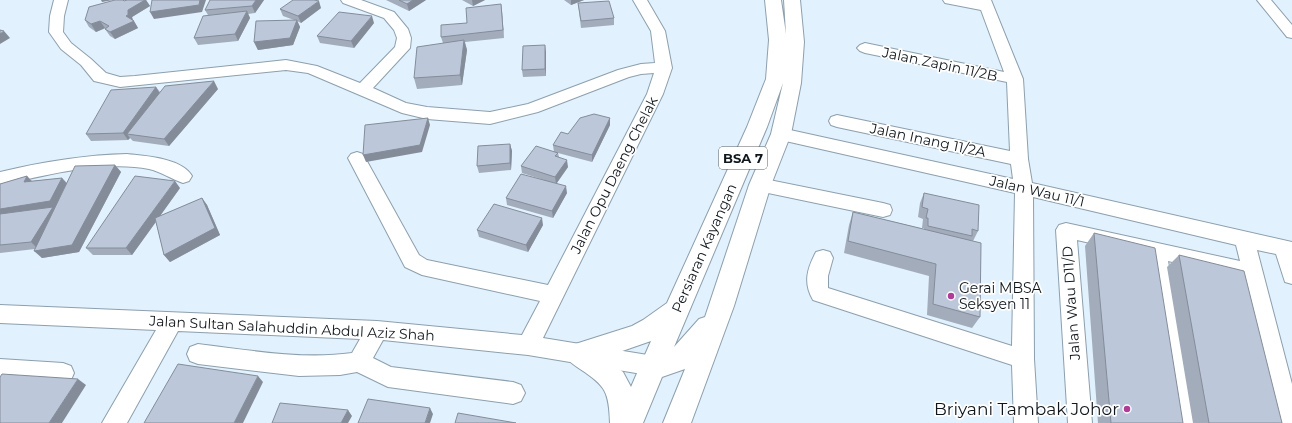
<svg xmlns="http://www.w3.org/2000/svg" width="1292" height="423" viewBox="0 0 1292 423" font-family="Montserrat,sans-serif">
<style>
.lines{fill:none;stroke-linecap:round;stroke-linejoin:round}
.minor-casing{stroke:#8d9fad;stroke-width:2}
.major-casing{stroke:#8d9fad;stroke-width:2}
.minor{fill:#fff;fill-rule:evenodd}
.major{fill:#fff;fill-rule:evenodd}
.wall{fill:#a2acbb}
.shaded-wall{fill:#848c99}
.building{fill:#bcc8da;stroke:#848c99}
.poi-dot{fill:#af3c96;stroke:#fff;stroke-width:1.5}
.labels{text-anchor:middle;stroke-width:3.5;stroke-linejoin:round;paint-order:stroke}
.shield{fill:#fff;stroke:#585d60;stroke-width:1}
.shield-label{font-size:13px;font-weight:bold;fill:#10171c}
.street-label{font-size:14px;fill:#10171c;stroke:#fff}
.poi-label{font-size:14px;fill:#10171c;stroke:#fff;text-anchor:start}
.near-poi-label{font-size:17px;fill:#10171c;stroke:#fff;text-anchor:end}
</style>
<rect width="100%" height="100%" fill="#e1f1fd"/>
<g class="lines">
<g class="minor-casing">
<path id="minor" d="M54,0H68L64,16L63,32L71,43L91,59L106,73L120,77L135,76L286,60L317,66L360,83L395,47L397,38L394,30L384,18L343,3L341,0H361L394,12L408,29L411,38L410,48L373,88L406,103L427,107L490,112L528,104L618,70L641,64L655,63L651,31L633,0H647L665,31L672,68L663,94L543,338L654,356L662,359L665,366L662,373L654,376L528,355L383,340L373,358L391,367L513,382L521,385L525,393L521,401L513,404L388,387L357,372L340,375L299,376L198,364L190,361L187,354L190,347L198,344C249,350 301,360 352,353L360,339L178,331L127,423H102L156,330L0,323V305L377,321L522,335L540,301L422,275L405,267L348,158L351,154L357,152L363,154L419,255L427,260L548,285L647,94L654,73L641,74L629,77L538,112L490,124L427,119L402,113L308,73L286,70L120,87L94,81L81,65L61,49L49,32L50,16Z
M943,0H991L1023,79L1028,159L1032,183L1292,242V284L1285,282L1276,254L1257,250L1292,384V423H1278L1244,278L1168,261L1196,423H1172L1147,256L1077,240L1092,423H1068L1056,230L1059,225L1066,223L1240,261L1236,245L1033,197L1034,359L1038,423H1014L1012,365L813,300C803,283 807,269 816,252L823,250L830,252L833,258L828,276V288L1012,346L1015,193L781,140L775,138L772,134L775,130L781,128L1013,179L1011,164L837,127L831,125L829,121L831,117L837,115L1010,151L1007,82L865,53L860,51L857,48L860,45L865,43L1004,72L981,10L945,3Z
M1257,0H1271L1292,25V38L1287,37Z
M127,154C145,156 182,158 192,176L189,181L183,183C171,179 162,172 149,169C105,160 43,175 0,186V172C42,162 84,155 127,154Z
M760,178L883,203L890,205L892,210L890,215L883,217L754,190L751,185L754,180Z
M0,359L63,363L71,366L74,373L71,380L63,383L0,379Z"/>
</g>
<g class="major-casing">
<path id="major" d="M765,0H781L786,34L784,0H800L804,42L801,83L791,134L771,185L734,306L691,423H663L685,369L662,377L643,423H610C609,392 606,386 580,369C573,364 569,362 565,354L569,346L632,326L643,320L667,303L747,127L766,79L769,40ZM783,83L771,134L749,185L705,317L699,319L674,347L767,127ZM651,341L631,387L623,372L605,357Z"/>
</g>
<use href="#minor" class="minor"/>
<use href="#major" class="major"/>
</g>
<path class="wall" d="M127,0H146L150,6L132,17L133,20L138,28L115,39L110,36L105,29L106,28L96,32L89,27L85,20Z
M264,0L255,13L248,14L250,18L238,41L198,45L194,38L208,15L205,10Z
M386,0H426L409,11Z
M462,0H485L473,6Z
M564,0H584L571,5Z
M578,3L614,18V25L581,28Z
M501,4L504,38L465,42L467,50L462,85L417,89L414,78L443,43L441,37Z
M321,8L301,23L297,21L300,27L293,45L258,50L254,42L294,20L283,16L280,9Z
M374,23L354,48L320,43L317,36Z
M546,52V76L523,77L522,70Z
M156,87L160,92L218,89L169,146L133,141L130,138L128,140L91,141L86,134Z
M610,118V125L592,162L558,153L559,157L568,167L557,183L567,193L553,218L507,205L506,198L544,180L522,173L521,166L554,152L553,145L568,134Z
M510,144L512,151L511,170L479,173L477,166Z
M115,165L121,172L79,252L42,258L35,249L0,253V184L27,176L32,181L62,178L67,183Z
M180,188L160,216L202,198L207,205L220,235L170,262L164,255L156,222L132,255H93L86,248Z
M924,193L978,231L973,241L970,240V241L980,317L972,328L927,315L929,276L844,253L849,225L853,212L924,229V228H922L923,219L918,217L920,203Z
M543,225L528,252L479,237L477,230Z
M1094,233L1183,423H1098L1085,246Z
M1179,255L1282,423H1193L1167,267Z"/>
<path class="shaded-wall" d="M101,0H113L102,2Z
M145,0H146L150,6L132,17L133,21H134L138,28L115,39L110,32L126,16L128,10Z
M200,0H206L202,12L154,19L150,12Z
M256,0H264L255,13L252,6Z
M413,0H426L409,11L407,4Z
M472,0H485L473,6Z
M571,0H584L571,5Z
M319,1L321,8L301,23L298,16Z
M501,4L502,11L504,38L503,30Z
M247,11L250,18L238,41L235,34Z
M372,16L374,23L354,48L351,41Z
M297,20L300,27L293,45L258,50L254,42Z
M100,21L105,28L96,32L91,24Z
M4,31L10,38L0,44V34Z
M464,40L467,50L462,85L460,75Z
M545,45L546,52V76L545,69Z
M214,81L218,89L169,146L164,139Z
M156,87L160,94L127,134L130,138L128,140L123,133Z
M428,118L430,125L422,152L366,162L363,155Z
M610,118V125L592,162V155Z
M510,144L512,151L511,170L510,163Z
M567,160L568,167L556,184L555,177Z
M115,165L121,172L79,252L42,258L34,251Z
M27,176L33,183L24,182Z
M62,178L68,185L38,249L31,242L0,217V209Z
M175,181L180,188L132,255L126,248Z
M566,186L567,193L553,218L552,211Z
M202,198L207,205L220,235L170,262L164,255Z
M542,218L543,225L528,252L526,245Z
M258,376L263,382L243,423H234Z
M78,379L86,385L62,423H49Z
M430,408L433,414L430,423H425Z
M348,410L352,416L348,423H341Z"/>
<path class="building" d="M115,0H123L124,1L127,0H145L128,10V15L126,16L134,21L110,32L105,29L109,26L100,21L91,24L85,20L89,7Z
M152,0H200L199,5L150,12Z
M210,0H256L252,6L205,10Z
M293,0H314L319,1L298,16L280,9Z
M399,0H413L407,4Z
M609,1L614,18L581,21L578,3Z
M501,4L503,30L441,37V25L467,23L466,8Z
M247,11L235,34L194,38L203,16Z
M339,12L372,16L351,41L317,36Z
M297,20L290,38L254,42L256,21Z
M0,30L4,31L0,34Z
M464,40L460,75L414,78L417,47Z
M545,45V69L522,70L523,46Z
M214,81L164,139L127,134L165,86Z
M156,87L123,133L86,134L111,90Z
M594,114L610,118L592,155L553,145L561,132L568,134L580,118Z
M428,118L420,145L363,155L365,125Z
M510,144V163L477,166L478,146Z
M536,146L558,153L555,156L567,160L555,177L521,166Z
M115,165L72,245L34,251L75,166Z
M521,174L566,186L552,211L506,198Z
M27,176L24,182L62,178L50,201L0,209V184Z
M135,176L175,181L126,248H86Z
M924,193L979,205L978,231L972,229V236L928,226V218H926L928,209L922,207Z
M202,198L215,228L164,255L155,218Z
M494,204L542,218L526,245L477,230Z
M53,207L31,242L0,245V214Z
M853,212L981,243L980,317L933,304L936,264L848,241Z
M1094,233L1155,248L1183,423H1111Z
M1179,255L1244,271L1282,423H1209Z
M178,364L258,376L234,423H144Z
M2,374L78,379L49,423H0V377Z
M368,399L430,408L425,423H358Z
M280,403L348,410L341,423H272Z
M458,413L516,423H455Z"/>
<g class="poi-dot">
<circle cx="951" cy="296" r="4"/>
<circle cx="1127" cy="409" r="4"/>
</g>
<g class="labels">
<rect class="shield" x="719" y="147" width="48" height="22" rx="3"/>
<g class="shield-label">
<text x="743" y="163">BSA 7</text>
</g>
<g class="street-label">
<text transform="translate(940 64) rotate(12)" y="5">Jalan Zapin 11/2B</text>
<text transform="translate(928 140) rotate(12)" y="5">Jalan Inang 11/2A</text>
<text transform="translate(614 175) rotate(-63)" y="5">Jalan Opu Daeng Chelak</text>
<text transform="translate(1037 191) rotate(13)" y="5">Jalan Wau 11/1</text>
<text transform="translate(704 248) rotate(-66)" y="5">Persiaran Kayangan</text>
<text transform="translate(1071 303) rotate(-94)" y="5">Jalan Wau D11/D</text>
<text transform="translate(292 328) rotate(3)" y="5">Jalan Sultan Salahuddin Abdul Aziz Shah</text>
</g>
<g class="poi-label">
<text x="959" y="293">Gerai MBSA<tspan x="959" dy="16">Seksyen 11</tspan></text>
</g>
<g class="near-poi-label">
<text x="1119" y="415">Briyani Tambak Johor</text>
</g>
</g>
</svg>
